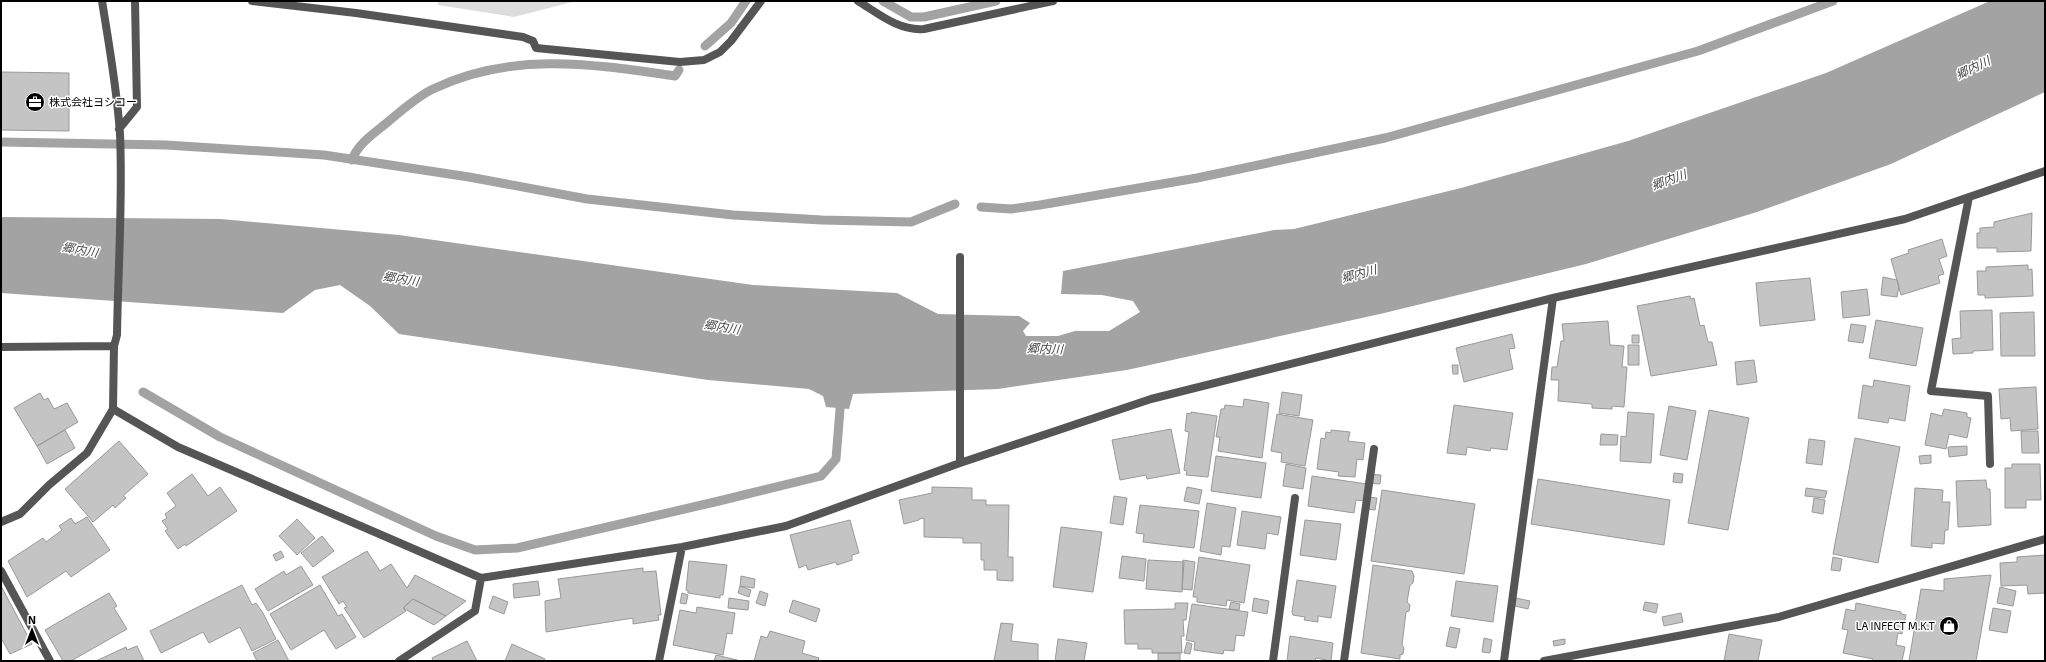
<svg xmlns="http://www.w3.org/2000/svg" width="2046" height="662" viewBox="0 0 2046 662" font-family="'Exo 2','Noto Sans JP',sans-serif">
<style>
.green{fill:#dcdcdc}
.water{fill:#a3a3a3}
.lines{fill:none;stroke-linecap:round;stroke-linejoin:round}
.stream{stroke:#a3a3a3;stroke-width:9}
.building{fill:#c4c4c4;stroke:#999}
.street{stroke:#555;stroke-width:8}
.labels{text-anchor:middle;stroke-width:3;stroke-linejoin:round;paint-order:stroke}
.poi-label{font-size:11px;fill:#000;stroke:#fff;text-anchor:start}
.water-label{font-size:12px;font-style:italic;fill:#444;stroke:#fff}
</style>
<rect width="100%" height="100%" fill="#fff"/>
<path class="green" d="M438,1H576L514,17L438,5Z"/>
<path class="water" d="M1990,1H2045V92L1891,164L1757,212L1586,264L1380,314L1127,370L998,389L853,394L849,409L826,407L823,396L809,389L708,380L399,334L370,306L340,285L315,290L283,313L1,293V217L221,219L399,235L753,285L897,293L938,314L1019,316L1030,323L1023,331L1026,336H1058L1075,331H1109L1140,312L1133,301L1102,295L1061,294L1063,271L1274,230L1294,229L1461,188L1628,141L1826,73Z"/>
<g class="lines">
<path class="stream" d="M883,1L911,17H924L996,1
M705,46L731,23L746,1
M1,142L166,145L324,155L469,177L587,199L733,215L822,220L911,222L955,204
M352,160C358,143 376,132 389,121C402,110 418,96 433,89C512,51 592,64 675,76L679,70
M981,207L1011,209L1040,205L1197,178L1385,138L1698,51L1833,1
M143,392L220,437L436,536L475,550L517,548L719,501L821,476L836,459L841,397"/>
</g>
<path class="building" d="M1,72L69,73V131L1,130Z
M2032,213L2031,251L1997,252V248H1977V233H1980V228L1994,227V222Z
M1942,239L1947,256L1939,259L1944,274L1938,276L1940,283L1901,295L1891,259L1909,253L1908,250Z
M2028,265V270L2032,269L2033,296L1985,298V295H1978L1977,271H1986V267Z
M1883,277L1897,280L1899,286L1897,297L1881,295Z
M1810,278L1815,320L1760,326L1756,283Z
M1867,289L1870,315L1843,318L1841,292Z
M1690,296L1691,299L1694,298L1700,326L1704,325L1708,342H1712L1717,365L1651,376L1637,306Z
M1992,310L1993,350L1973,351V353L1953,354L1952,339L1961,338L1960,311Z
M2034,312L2035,356H2001L2000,313Z
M1876,320L1923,328L1916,366L1869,358Z
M1608,321L1610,345L1624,346L1622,367H1627L1624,407L1612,406V409L1592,408V404L1558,401L1559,380H1551L1552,367H1557L1561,341H1564L1562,324Z
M1851,324L1866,326L1863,343L1848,341Z
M1512,334L1515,348L1509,349L1513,369L1464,382L1456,348Z
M1632,335H1639V343H1632Z
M1628,345H1639V365H1628Z
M1754,360L1757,382L1737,385L1735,362Z
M1452,365H1458V374H1453Z
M1874,380L1910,386L1905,421L1889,418L1888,423L1858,418L1863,385L1873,387Z
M2036,387L2038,429L2011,431L2010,418L2001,419L1999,389Z
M1282,392L1302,395L1299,416L1279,413Z
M40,393L44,400L48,398L54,409L67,403L78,422L37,446L14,408Z
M1244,399L1269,403L1262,458L1218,451L1220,437H1216L1221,409H1224L1225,405L1243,407Z
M1454,405L1513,413L1507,450L1491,448L1490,451L1467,447L1466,455L1447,453Z
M1669,406L1696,411L1687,460L1660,455Z
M1944,409L1967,413V417L1971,418L1967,438L1949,434L1946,449L1925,445L1931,413L1942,416Z
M1709,410L1749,418L1728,530L1688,523Z
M1191,412L1217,416L1208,477L1186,475L1187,471L1184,470L1189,432L1185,431L1187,413L1191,414Z
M1628,412L1654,414L1651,463L1620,461L1621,436L1626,437Z
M1277,414L1313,420L1305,466L1281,462L1282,453L1271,451Z
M1171,429L1180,473L1147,479L1146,475L1120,480L1112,440Z
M65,430L75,448L47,464L37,446Z
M1331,430L1350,432L1348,441L1365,443L1363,460L1357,459L1355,477L1338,476L1339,472L1317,469L1321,438L1325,439L1326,432L1331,433Z
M2021,431H2038L2039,453H2022Z
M1601,434L1618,435L1617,445H1600Z
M1855,438L1900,447L1878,563L1833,554Z
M1809,439L1825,441L1822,465L1806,463Z
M119,441L148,474L123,496L126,498L115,508L113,505L93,522L65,489Z
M1967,446V455L1949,457L1948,447Z
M1931,455V463L1920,464L1919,456Z
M1216,456L1266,463L1261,498L1211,491Z
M1286,464L1306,468L1303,489L1283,486Z
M2012,464H2040L2041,500H2026V508H2005V468H2012Z
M1674,473L1683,474L1682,483L1673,482Z
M192,474L208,496L220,487L237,511L186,546L185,544L178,549L165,531L168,529L162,521L167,518L165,514L176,506L167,493Z
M1367,474L1381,475L1380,484L1366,483Z
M1312,476L1367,484L1365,501L1356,500L1354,513L1308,506Z
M1538,479L1670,500L1664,545L1531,524Z
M1986,480L1987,489H1990L1991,525L1958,527L1956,481Z
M932,487L972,488V500H986V505H1009L1008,557H1013V581L997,580V570H984V560H981V543H963V538L924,537V518L919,519V520L904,524L899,500L932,493Z
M1187,487L1202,490L1199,504L1184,501Z
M1806,488L1827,491L1825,498L1805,496Z
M1915,488L1943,490L1942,502H1950L1948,530H1945L1944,544L1932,543V548L1911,546Z
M1382,490L1475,504L1464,574L1371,561Z
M1114,496L1127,498L1123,525L1110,523Z
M1368,497L1377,498L1375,510L1367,509Z
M1814,498L1825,500L1823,514L1812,512Z
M1207,503L1236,508L1230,547L1222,546L1221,555L1200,551Z
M1140,505L1199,511L1194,548L1143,542L1144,534L1136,533Z
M1242,511L1281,517L1278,535L1267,533L1265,549L1237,545Z
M87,517L110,550L71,577L66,571L27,597L8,561L43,538L46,542L62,530L59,526L71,518L75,524Z
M297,519L315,538L297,555L279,536Z
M850,520L859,553L852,555V560L837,565L836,562L808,570L806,565L799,568L790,535Z
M1305,520L1341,524L1336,560L1300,555Z
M1061,527L1102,532L1093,592L1053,587Z
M322,536L334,551L313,567L301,553Z
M281,551L284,557L276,561L273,555Z
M367,551L380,571L391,564L407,588L415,575L466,601L446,616L413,599L403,608L406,611L364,638L344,608L347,607L343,601L339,604L322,577Z
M2045,555V593L2028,594L2027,585L2001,586L2000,563L2017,562V557Z
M1122,556L1146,559L1144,581L1119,578Z
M1199,557L1250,565L1244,603L1227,600L1226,606L1197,602V597H1193Z
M1833,557L1842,559L1840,571L1831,570Z
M1148,560L1184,562L1182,592L1146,589Z
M1183,560L1195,562L1192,590L1182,589Z
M689,561L727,565L723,595H720V598L688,593V591L686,590Z
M1373,565L1412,571L1414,576L1413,583L1410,585L1407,602L1410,605L1409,611L1406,612L1402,645L1404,648L1403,654L1400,655V659L1361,653Z
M301,566L313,585L268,611L255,589L284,571L286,575Z
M643,568V572L656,571L661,615H658L659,620L633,624V618L546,632L545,601L561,598L558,579Z
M1991,575L1976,661H1909L1921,589L1944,591V579Z
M741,576L755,579L754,588L740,586Z
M1297,580L1336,586L1331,618L1318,616V622L1304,620L1305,617L1293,615L1292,612Z
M538,581L540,595L514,598L513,584Z
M1456,581L1498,586L1493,622L1451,616Z
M242,585L252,605L256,603L263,613L276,639L252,651L240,627L209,643L203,632L161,653L150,631Z
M320,585L338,616L342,614L356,637L336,649L324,630L291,650L270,614Z
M1,586L32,644L10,654L1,638Z
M740,586L751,590L749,597L738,593Z
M2000,587L2016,591L2013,606L1997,603Z
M760,591L768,594L765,606L756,603Z
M109,593L117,606L114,608L127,629L71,661H63L45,630Z
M682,593L688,595L686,604L680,603Z
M493,596L508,602L504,614L489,608Z
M729,598L749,601L748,610L728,608Z
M1254,598L1269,601L1267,614L1252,611Z
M1516,598L1530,601L1528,609L1515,606Z
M413,599L446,616L434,625L403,608Z
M793,600L820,609L816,622L789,612Z
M1231,602L1240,604L1239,610L1229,609Z
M1645,602L1658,604L1656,613L1643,610Z
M1175,603H1188L1186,620H1183L1184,636H1181L1182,653H1152V649H1138V644H1125L1124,610L1175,609Z
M1856,603L1901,612V614L1906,615L1902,634L1898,633L1896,645L1905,647L1902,661H1872L1873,659L1843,653L1848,630L1842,629L1846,609L1855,611Z
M1192,604L1248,612L1244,636L1236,635L1234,651L1224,650L1223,654L1194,650L1195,642L1186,640Z
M697,607L735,613L732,634L727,633L723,655L673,645L680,610L696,613Z
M1993,608L2011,611L2007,633L1989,630Z
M1681,613L1683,622L1664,626L1662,617Z
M1001,623L1013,624L1011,641L1038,644V661H994Z
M1450,627L1460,629L1456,648L1446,646Z
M770,631L805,641L802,653L819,658L818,661H754L761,636L767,638Z
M1729,634L1762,640L1758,661H1724Z
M1290,636L1333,643L1331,661L1316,658L1315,661H1287Z
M1484,638L1492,640L1490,653L1482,652Z
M1058,639L1087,643L1084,661H1055Z
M1565,639V644L1554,646L1553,641Z
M278,640L289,661H257L253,653Z
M467,641L477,661H433L432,658Z
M1187,642L1192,644L1190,654L1184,653Z
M512,644L545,659L544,661H505Z
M137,646L144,661H96L126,647L127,650Z
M1158,653H1180V661H1158Z
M716,655L737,660L714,661Z"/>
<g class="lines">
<path class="street" d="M102,1C109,45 117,89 120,134C123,201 118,268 117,335L114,346L113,409L178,447L481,578L682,547L786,526L960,463L1151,399L1553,298L1905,219L2045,171
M252,1L356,13L523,37L533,41L536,48L680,62L704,60L720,52L731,41L761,1
M858,1C879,14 899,31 924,29L1053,1
M119,129L137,107L135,1
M1969,197L1931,391L1988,396L1990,464
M1,347L114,346
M960,463V257
M1,522L20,514L49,485L87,453L113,409
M1,571L50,661
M399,661L475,611L481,578
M659,661L682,547
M1273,661L1295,498
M1344,661L1374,449
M1504,661L1553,298
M1544,661L1779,617L2045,539"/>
</g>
<defs>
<g id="office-disc" transform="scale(1)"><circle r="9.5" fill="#000" stroke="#fff"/><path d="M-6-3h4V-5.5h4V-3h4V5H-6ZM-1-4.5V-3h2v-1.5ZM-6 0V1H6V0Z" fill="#fff"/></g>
<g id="shop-disc" transform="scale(1)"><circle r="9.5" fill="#000" stroke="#fff"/><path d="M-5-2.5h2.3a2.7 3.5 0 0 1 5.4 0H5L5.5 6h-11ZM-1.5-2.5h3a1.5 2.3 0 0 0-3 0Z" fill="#fff"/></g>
</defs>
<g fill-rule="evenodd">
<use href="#office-disc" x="35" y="102"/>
<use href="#shop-disc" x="1949" y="626"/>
</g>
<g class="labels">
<g class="poi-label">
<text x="49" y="106">株式会社ヨシコー</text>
<text x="1935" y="630" text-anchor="end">LA INFECT M.K.T</text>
</g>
<g class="water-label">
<text transform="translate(1973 68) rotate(-26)" y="4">郷内川</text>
<text transform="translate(1669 180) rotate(-20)" y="4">郷内川</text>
<text transform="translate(80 250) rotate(10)" y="4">郷内川</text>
<text transform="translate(1359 274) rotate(-15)" y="4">郷内川</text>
<text transform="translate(401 279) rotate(9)" y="4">郷内川</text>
<text transform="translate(722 327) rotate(9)" y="4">郷内川</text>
<text transform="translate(1045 349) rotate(2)" y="4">郷内川</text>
</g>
</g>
<rect width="2046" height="662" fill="none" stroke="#000000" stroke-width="4"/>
<g transform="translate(32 630)" stroke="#ffffff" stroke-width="3" paint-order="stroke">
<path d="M0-3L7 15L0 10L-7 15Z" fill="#000000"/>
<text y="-6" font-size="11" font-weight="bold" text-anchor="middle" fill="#000000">N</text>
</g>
</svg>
